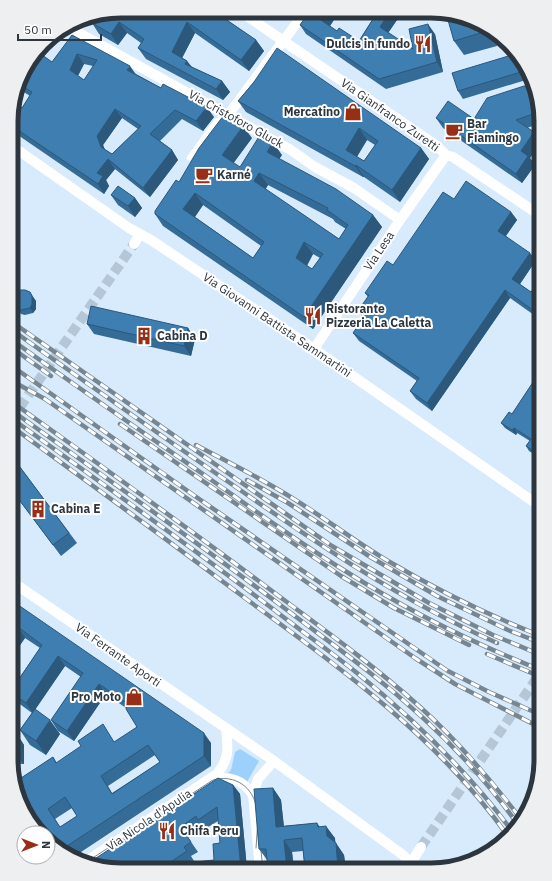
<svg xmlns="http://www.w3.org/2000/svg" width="552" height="881" viewBox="0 0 552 881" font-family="'IBM Plex Sans',sans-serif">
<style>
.green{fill:#9dd1fd}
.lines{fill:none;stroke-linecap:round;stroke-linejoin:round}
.minor-tunnel{stroke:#b5c7d6;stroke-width:10;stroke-dasharray:10 5;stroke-linecap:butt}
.service{stroke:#fff;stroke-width:5}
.minor{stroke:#fff;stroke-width:10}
.tram{stroke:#788692;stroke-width:1}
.rail-casing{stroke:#788692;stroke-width:4.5}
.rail{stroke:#fff;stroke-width:3;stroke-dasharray:9;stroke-linecap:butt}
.wall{fill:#356c97;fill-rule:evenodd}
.shaded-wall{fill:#2b587b}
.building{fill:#3e7eb0;stroke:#2b587b;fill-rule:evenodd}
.labels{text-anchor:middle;stroke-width:4;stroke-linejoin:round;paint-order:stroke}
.poi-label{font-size:12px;font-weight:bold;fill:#2d363f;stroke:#fff;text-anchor:start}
.street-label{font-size:12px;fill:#2d363f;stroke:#fff}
.rim{fill:none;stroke:#2d363f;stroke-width:5}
</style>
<rect width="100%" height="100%" fill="#d7ebfc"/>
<path class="green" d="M240,749L259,761L247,782L226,775L231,770L235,752Z"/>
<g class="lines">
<path class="minor-tunnel" d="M11,420L134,244
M421,847L541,672"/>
<path class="service" d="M189,158L216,121L228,115"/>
<path class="minor" d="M241,12L437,146L446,155L453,157L541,216
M68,27L291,150L315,167L354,188L400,220
M228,115L305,12
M12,146L129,228L151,240L314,349L541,507
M134,244L140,234
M314,349L400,220L446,155
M11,581L274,761L403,855L417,870
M211,779C230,776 242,779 253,795
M87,861L217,774C230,758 228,748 226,728
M260,869L253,795L258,779L274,761
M403,870L411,863L421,847"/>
<path class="tram" d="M260,842L263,869
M256,848L258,820
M88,861L213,780C235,774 254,787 257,810"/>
<g class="rail-casing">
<path id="rail" d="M12,322L332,546L429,603L493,635L541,655
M12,330C84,381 157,433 230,483C316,543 400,600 497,643
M12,340C77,387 144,433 210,479C254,510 297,541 342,569C405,609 472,643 541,670
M12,348L51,376
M12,366L192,494L436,663L448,671L489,692L541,715
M12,381L45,399L415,658L455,684L541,728
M12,402C96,462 181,523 264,585C316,624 370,662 419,706C457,740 490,779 521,819
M11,410C101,474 191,538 279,604C309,627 340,649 369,672C425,716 478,768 519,826
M11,418C99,481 187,544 273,609C301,631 330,651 357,673C414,719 468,772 512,831
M120,424L341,576L394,608L469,645
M11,426C91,484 170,542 249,601C343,670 439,739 507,835
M196,445C224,460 252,474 279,490C317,512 351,539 388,561C437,590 488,615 541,636
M247,480L288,503L372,558L437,596L508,630L541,643
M487,654L541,677"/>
</g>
<use href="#rail" class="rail"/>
</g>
<path class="wall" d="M215,12L256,40L264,51L249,71L195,33L182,58L187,61L192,67L222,81L230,92L223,100L146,59L138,48L141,43L127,33L118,45L99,34L92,23L105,16Z
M274,12H290L285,20Z
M309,12H339L330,26L337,31L359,41L372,20L362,13L360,16L356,12L395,13L399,17L388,33L413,49L435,34L443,72L386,89L306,34L300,25Z
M342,12H350L347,16Z
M446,13L493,33L497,46L464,55L454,41Z
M72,35L136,74L214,117L203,131L182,119L160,141L172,150L178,160L150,197L115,169L106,180L109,186L104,194L12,131V107L22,108L30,96L19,89L18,87L22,72L52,62ZM84,64L93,66L84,80L78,76ZM122,118L138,129L112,154L105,150L103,145Z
M515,54L526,80L463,99L458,91Z
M254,82L421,148L429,159L400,202L364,177H363L246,112L238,101ZM367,140L375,145L364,161L357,157Z
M534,96L539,110L541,123L527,128L541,142L530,158L535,165L522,183L443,128L436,118L474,119Z
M252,138L233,163L240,167L282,155L279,159L373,215L382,227L313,329L163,226L155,214L179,182ZM268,185L333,219L335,222L346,229L339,239L265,189ZM203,205L261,246L253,258L195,217ZM313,254L320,258L312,269L307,266Z
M111,195L135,198L142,208L135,217L118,205Z
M454,199L511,212L517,220L506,236L536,260L520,284L531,292L541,278V320L510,298L432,411L416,399L410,391L417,381L359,341L353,333L363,318L358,311L368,297L365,293L393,265Z
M30,292L36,301V309L33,313L25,315L21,314L13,302Z
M87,324L188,328L195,339L191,356L94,334Z
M541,370V419L536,426L541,429V459L529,451L526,446L530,441L517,433L516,435L505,428L501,423L512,414Z
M11,455L77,543L61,556L11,489Z
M11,600L211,743V766L75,856L54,847L16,778L18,780L53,757L57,763L115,742L137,727L126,708L106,694L74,741L58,731L51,720L81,677L65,666L35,709L60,734L46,755L30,745L20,730L32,713L17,702L11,693V690L40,648L25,638L11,658ZM155,755L160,762L112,793L108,786ZM72,808L77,816L60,827L55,819Z
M541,733V750L535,742Z
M11,734H17L24,745V764H12L11,760Z
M233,785L240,794L247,869H107ZM218,821L220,843L214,860L191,863L194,861L191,856L198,852L187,836L203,826L205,829Z
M273,788L281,800L284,826L317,823L320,827L335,838V842L344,855L346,870H305L303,851L292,852L294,870H268V861L259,849Z"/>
<path class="shaded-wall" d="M279,12H290L285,20Z
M327,12H339L328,29L321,20Z
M345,12H350L347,16Z
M358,12L362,13L360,16Z
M389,13H395L399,17L386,36L380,27Z
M119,22L127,33L118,45L111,34Z
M187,22L195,33L180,62L172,52Z
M428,24L435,34L443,72L437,62Z
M486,30L493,33L497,46L487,31Z
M256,40L264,51L249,71L241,60Z
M77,54L84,64L76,79L70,70Z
M516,56L521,63L526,80L521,72Z
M187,61L195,72L185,64Z
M130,66L137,76L127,70Z
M222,81L230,92L223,100L216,89Z
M527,86L534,96L539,110L541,119L536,113Z
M207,107L214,117L203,131L196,121Z
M115,109L122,118L103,145L108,157L101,147L97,136Z
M243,126L252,138L230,168L222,155Z
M359,128L367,140L354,161L346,150Z
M534,132L541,142L530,158L535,165L522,183L516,174L521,151Z
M273,142L282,155L275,165L267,152Z
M421,148L429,159L400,202L392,190Z
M172,150L178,160L150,197L143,188Z
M108,159L115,169L106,180L109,186L104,194L98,184L97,173Z
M356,165L364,177H363L355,166Z
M259,173L268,185L263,194L254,181Z
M195,193L203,205L192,221L183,209Z
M135,198L142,208L135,217L128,206Z
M511,212L517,220L504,238L498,231Z
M373,215L382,227L313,329L304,317Z
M304,242L313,254L304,270L296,258Z
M530,253L536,260L518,287L512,279Z
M505,290L510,298L432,411L427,403Z
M32,296L36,301V309L33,313L30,308Z
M188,328L195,339L191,356L184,346Z
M541,409V419L535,428L532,423Z
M514,428L517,433L516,435L512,430Z
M18,627L25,638L11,658V637Z
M58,656L65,666L33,713L26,703Z
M99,684L106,694L74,741L67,731Z
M11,694L19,705L11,717Z
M50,720L60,734L46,755L36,741Z
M204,733L211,743V766L204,756Z
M17,734L24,745V764L16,754Z
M233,785L240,794L247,869H241Z
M273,788L281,800L285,839L276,827Z
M326,826L335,838L336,848L327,836Z
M284,840L292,852L294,870H287Z
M336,843L344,855L346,870H338Z"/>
<path class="building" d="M121,11L215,12L256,40L241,60L187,22L172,52L187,61L185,64L222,81L216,89L138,48L144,39L119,22L111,34L92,23L97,16L102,15L105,16L106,14Z
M309,12H327L321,20L337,31L339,28L359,41L375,16L369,13H389L380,27L413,49L409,29L428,24L437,62L379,79L300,25Z
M446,13H452L486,30L487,31L454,41Z
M72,35L130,66L127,70L161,88L163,84L207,107L196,121L175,110L150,134L172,150L143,188L108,159L97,173L103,176L98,184L12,126V107L13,102L22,108L32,92L19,84L22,72L38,52L52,62ZM77,54L97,60L84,80L70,70ZM115,109L141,126L112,154L101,147L97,136Z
M277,48L421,148L392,190L356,165L355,166L238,101L254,82ZM359,128L378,141L364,161L346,150Z
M515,54L516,56L521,72L458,91L452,73Z
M524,86H527L536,113L516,120L534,132L521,151L528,156L516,174L436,118L448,101L474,119L487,98Z
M224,115L243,126L222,155L240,167L260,135L273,142L267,152L336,189L373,215L304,317L155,214V211L176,180L179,182L199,148ZM259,173L328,208L327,210L348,225L339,239L254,181ZM195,193L264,242L253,258L183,209ZM304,242L323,254L312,269L296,258Z
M466,181L511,212L498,231L530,253L512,279L531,292L541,278V316L505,290L427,403L410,391L419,378L353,333L365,316L358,311L369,295L365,293L387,261L393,265L443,192L454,199Z
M118,186L135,198L128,206L111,195Z
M20,290H25L30,292L32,296V304L30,308L21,310L17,309L13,302L14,294Z
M91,306L188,328L184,346L87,324Z
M541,370V409L532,423L541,429V456L526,446L531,439L514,428L512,430L501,423L509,412L512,414Z
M11,455L69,533L53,545L11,489Z
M11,600L204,733V756L61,850L54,847L48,839V833H43L19,802L15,782L53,757L56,763L81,746L78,741L103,724L114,742L137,727L126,709L128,704L99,684L67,731L51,720L83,673L58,656L26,703L11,693V691L42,645L18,627L11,637ZM148,745L160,762L112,794L101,776ZM65,797L77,816L60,827L48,809Z
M35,709L50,720L36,741L20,730Z
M539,732L541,733V744L535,742Z
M11,734H17L16,754L11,753Z
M218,778L233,785L241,869H107L90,862ZM217,807L220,843L213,844L214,860L166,865L187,851L184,847L191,842L181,827L196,816L198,820Z
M273,788L276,827L317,823L318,827L326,826L327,836L336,843L338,870H305L302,838L284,840L287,870H268L266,849H259L254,789Z"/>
<defs>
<g id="restaurant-bare" transform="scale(1.38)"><path d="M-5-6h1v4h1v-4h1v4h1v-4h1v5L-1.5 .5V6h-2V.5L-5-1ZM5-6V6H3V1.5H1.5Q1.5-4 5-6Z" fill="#972f16" stroke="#fff" stroke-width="2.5" paint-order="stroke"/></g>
<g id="shop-bare" transform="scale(1.38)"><path d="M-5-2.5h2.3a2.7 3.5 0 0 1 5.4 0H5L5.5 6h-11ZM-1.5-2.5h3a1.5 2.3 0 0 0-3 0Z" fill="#972f16" stroke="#fff" stroke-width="2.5" paint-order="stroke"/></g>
<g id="cafe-bare" transform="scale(1.38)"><path d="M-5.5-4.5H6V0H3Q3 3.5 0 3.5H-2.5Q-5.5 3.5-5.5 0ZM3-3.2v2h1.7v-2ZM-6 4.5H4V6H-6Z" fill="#972f16" stroke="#fff" stroke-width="2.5" paint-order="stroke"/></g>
<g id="building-bare" transform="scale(1.38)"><path d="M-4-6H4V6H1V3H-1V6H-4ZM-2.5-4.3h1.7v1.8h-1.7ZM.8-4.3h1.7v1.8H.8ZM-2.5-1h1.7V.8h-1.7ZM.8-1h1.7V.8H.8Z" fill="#972f16" stroke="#fff" stroke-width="2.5" paint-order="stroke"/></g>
</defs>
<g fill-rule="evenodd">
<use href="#restaurant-bare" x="423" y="44"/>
<use href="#shop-bare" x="353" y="112"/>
<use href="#cafe-bare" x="454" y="131"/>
<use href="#cafe-bare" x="204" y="175"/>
<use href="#restaurant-bare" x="313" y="316"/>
<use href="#building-bare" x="144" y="336"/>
<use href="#building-bare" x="38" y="509"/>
<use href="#shop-bare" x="134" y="697"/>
<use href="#restaurant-bare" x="167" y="831"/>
</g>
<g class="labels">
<g class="poi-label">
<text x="410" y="48" text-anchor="end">Dulcis in fundo</text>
<text x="340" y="116" text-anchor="end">Mercatino</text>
<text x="467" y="128">Bar<tspan x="467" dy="14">Fiamingo</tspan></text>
<text x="217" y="179">Karné</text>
<text x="326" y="313">Ristorante<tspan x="326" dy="14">Pizzeria La Caletta</tspan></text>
<text x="157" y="340">Cabina D</text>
<text x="51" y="513">Cabina E</text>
<text x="121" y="701" text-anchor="end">Pro Moto</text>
<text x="180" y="835">Chifa Peru</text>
</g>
<g class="street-label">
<text transform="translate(390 115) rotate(35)" y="4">Via Gianfranco Zuretti</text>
<text transform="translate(236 119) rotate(29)" y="4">Via Cristoforo Gluck</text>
<text transform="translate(379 251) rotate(-56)" y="4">Via Lesa</text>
<text transform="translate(277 325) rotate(34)" y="4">Via Giovanni Battista Sammartini</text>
<text transform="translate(118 655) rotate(35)" y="4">Via Ferrante Aporti</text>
<text transform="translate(149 820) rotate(-34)" y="4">Via Nicola d'Apulia</text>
</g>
</g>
<path d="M0 0H552V881H0ZM121 18H431A103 103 0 0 1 534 121V760A103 103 0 0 1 431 863H121A103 103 0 0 1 18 760V121A103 103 0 0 1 121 18Z" fill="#eeeff0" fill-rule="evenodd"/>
<path class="rim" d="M121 18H431A103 103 0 0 1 534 121V760A103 103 0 0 1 431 863H121A103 103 0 0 1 18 760V121A103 103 0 0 1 121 18Z"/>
<g transform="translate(36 845) rotate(90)"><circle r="19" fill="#ffffff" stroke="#abafb2"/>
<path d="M0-3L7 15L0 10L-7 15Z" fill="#972f16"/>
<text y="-6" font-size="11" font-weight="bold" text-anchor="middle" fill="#2d363f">N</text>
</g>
<path d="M18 34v6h83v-6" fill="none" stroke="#2d363f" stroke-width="2"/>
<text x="24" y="34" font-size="12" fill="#2d363f" stroke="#ffffff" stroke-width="3" paint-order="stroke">50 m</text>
</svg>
